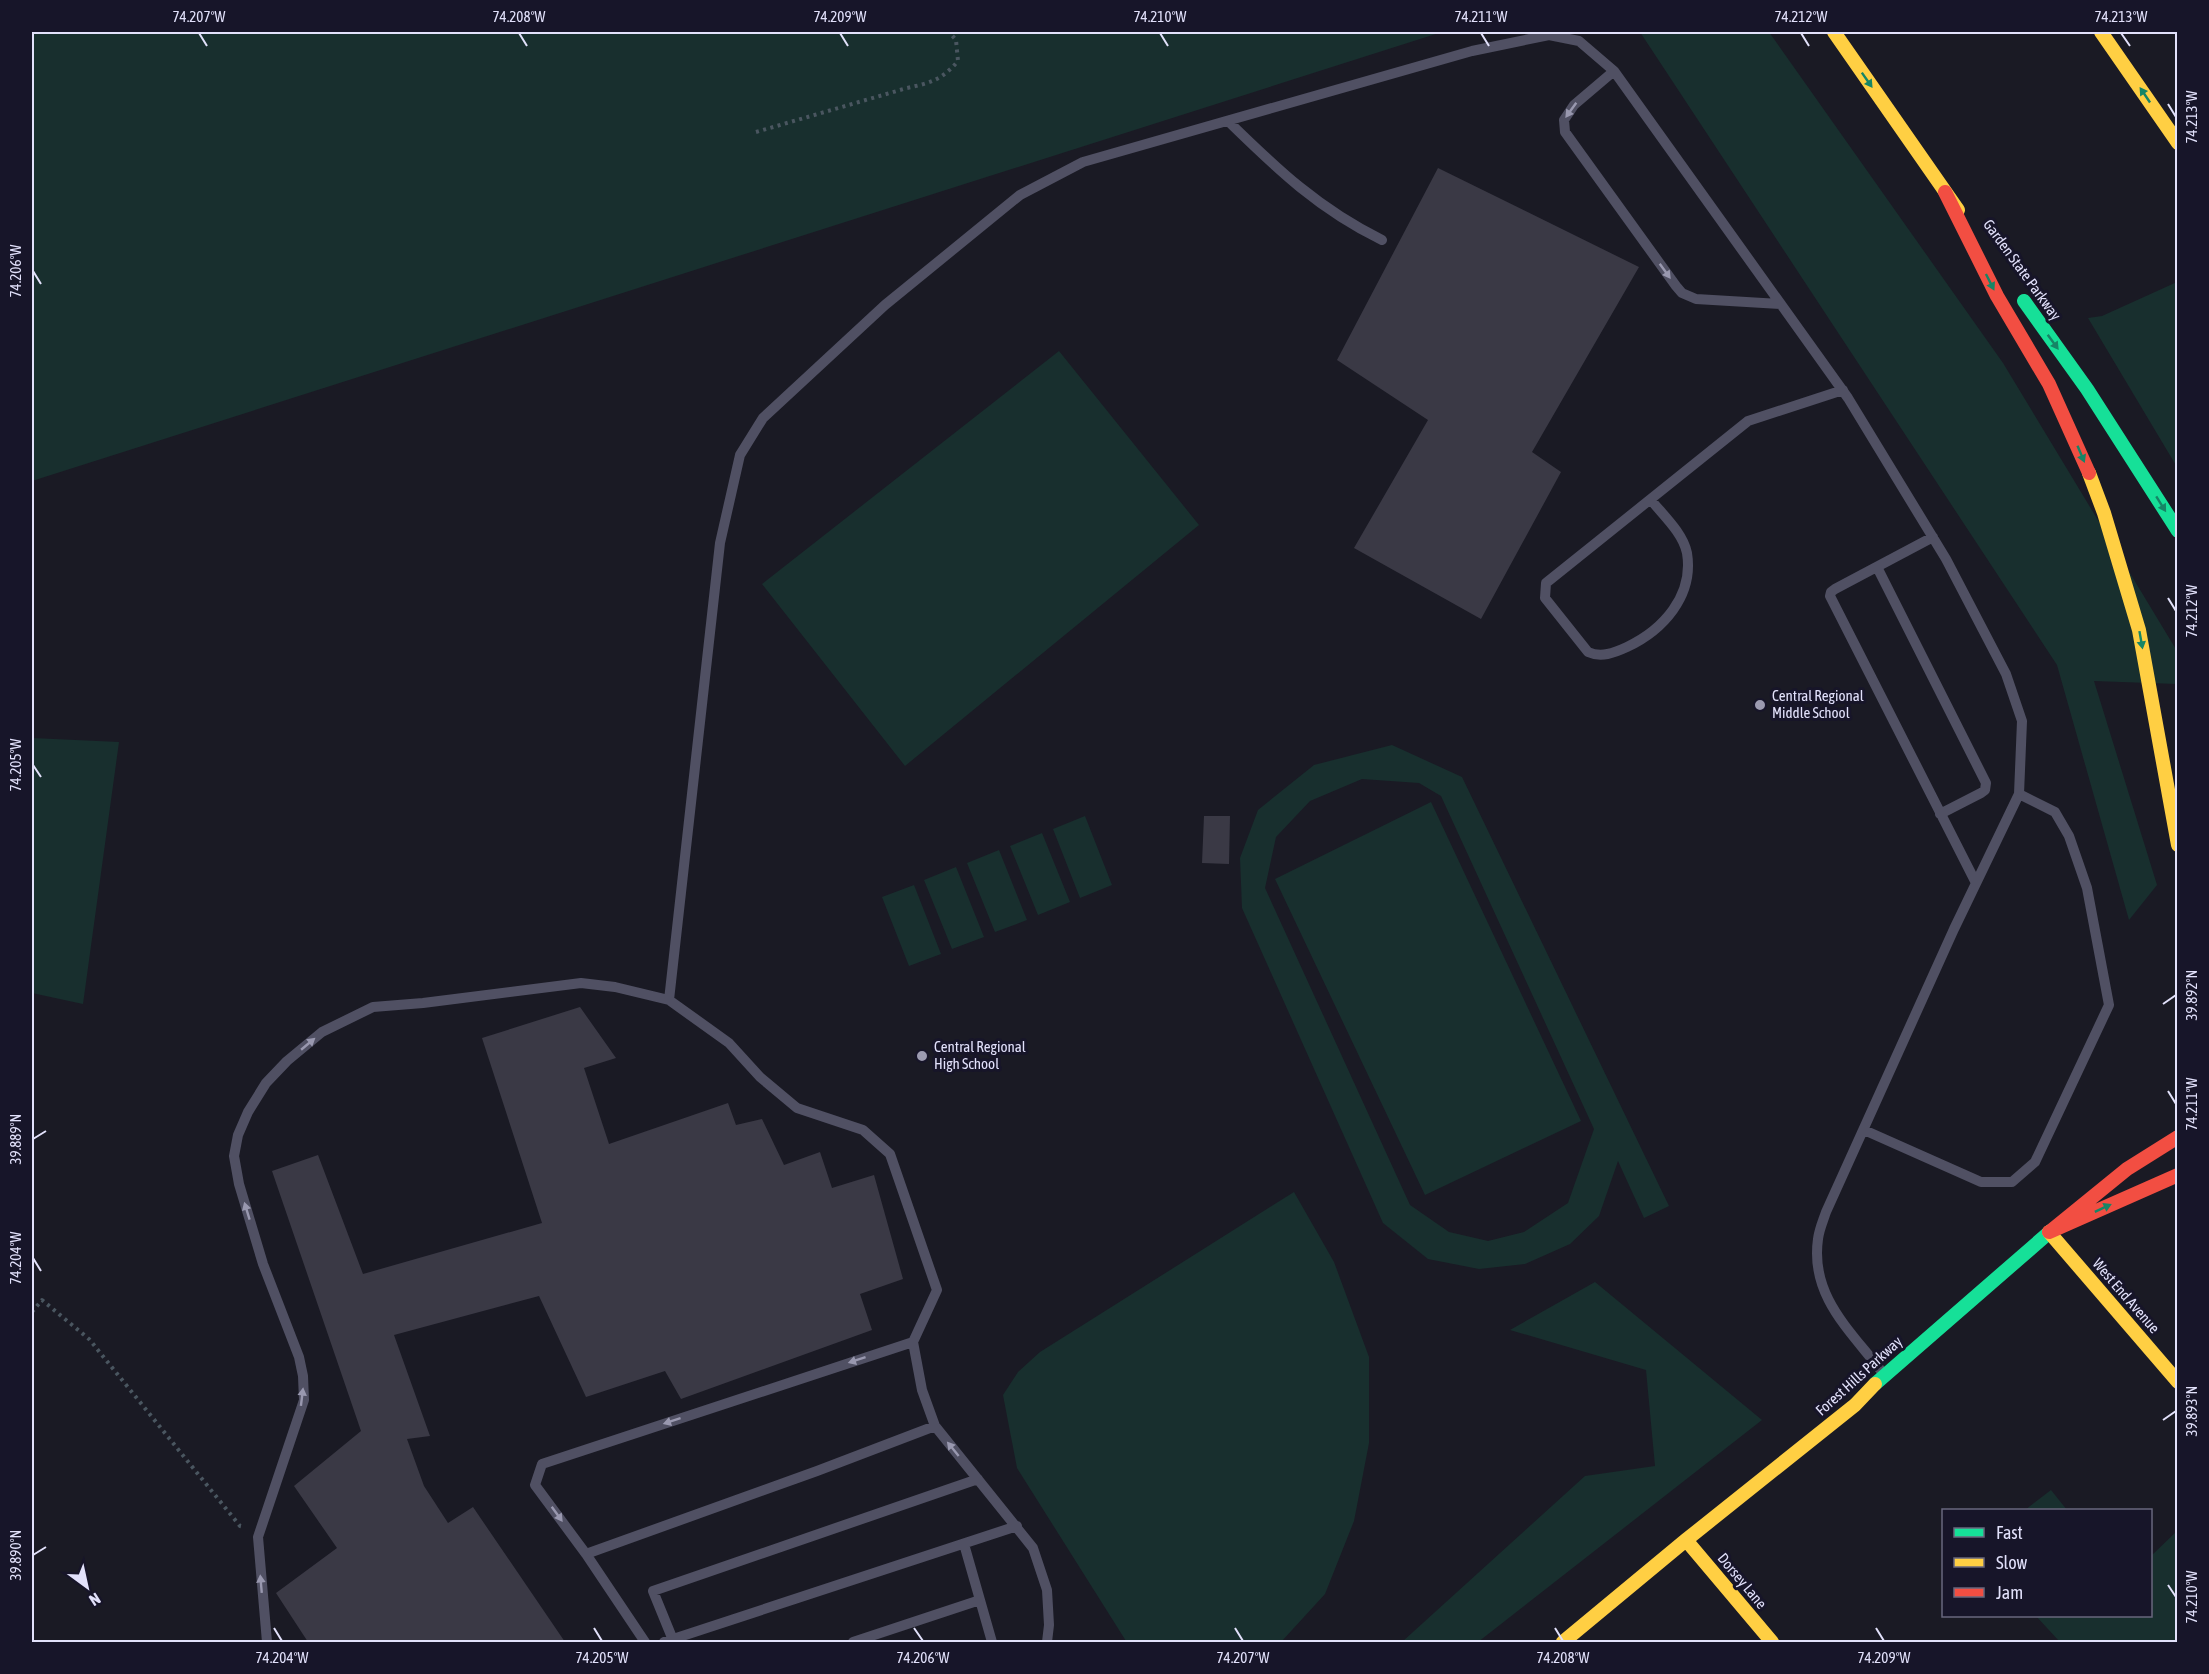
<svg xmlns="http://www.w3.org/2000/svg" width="2209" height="1674" viewBox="0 0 2209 1674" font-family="'Asap Condensed',sans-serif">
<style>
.green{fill:#182f2e;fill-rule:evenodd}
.building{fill:#3a3945}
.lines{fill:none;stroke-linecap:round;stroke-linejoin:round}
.path{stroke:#4a5660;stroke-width:4;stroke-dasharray:3 4.5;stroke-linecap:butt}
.lane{stroke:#505063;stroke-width:10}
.fast{stroke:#16e098;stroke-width:14}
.slow{stroke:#ffcf43;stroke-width:14}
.jam{stroke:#f24e42;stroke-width:14}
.oneway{fill:#168566}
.oneway2{fill:#9998af}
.ticks{fill:none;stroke:#e2e1fb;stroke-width:2}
.poi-dot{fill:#9c9bb0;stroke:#171529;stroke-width:2}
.labels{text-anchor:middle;stroke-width:6;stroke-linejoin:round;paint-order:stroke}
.street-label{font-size:15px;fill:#e2e1fb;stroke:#171529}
.poi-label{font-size:15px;fill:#e2e1fb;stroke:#171529;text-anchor:start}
.neatline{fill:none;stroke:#e2e1fb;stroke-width:2}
.ticks-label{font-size:15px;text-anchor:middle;fill:#e2e1fb}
</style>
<rect width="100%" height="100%" fill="#1a1a24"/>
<path class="green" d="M32,32H1442L32,481Z
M1640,32H1769L2003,363L2177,651V684L2094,681L2157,885L2129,920L2057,665Z
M2177,282V467L2088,318L2102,316Z
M1059,351L1199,525L905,766L762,584Z
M32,738L119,742L83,1004L32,993Z
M1392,745L1462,777L1669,1206L1644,1218L1618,1161L1599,1216L1570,1244L1525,1264L1479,1269L1428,1259L1383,1223L1242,908L1240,858L1258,810L1314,765ZM1362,779L1419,783L1441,796L1594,1129L1568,1203L1524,1232L1488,1241L1449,1232L1410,1205L1265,888L1276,837L1310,801Z
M1431,802L1581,1121L1425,1195L1275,879Z
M1085,816L1112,885L1080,898L1053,829Z
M1042,833L1070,902L1038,915L1010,846Z
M999,850L1027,920L995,932L967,863Z
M956,867L984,937L952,949L924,880Z
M914,885L941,954L909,966L882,897Z
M1294,1192L1334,1262L1369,1357V1443L1354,1521L1325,1594L1281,1642L1126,1641L1017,1468L1003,1395L1018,1372L1040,1352Z
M1595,1282L1762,1420L1478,1642H1402L1585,1476L1655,1466L1646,1370L1510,1330Z
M2051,1490L2067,1510H2025Z
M2177,1531V1642H2060L2036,1616H2150L2151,1556Z"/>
<path class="building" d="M1438,168L1639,267L1532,452L1561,472L1481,619L1354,548L1428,420L1337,360Z
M1204,816H1230L1229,864L1202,863Z
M580,1007L616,1058L584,1068L609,1144L728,1103L736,1125L762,1119L784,1165L820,1152L832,1188L874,1175L903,1279L860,1294L872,1330L681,1399L665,1371L586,1397L539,1296L394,1335L430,1436L407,1439L424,1486L448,1523L473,1507L565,1642H308L276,1593L337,1548L294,1486L361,1431L272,1171L318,1155L363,1274L542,1223L482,1038Z"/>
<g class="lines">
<path class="path" d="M756,132L907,88C930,83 942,80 958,61L956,40L949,32
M32,1312L42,1300L89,1339L240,1526L245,1527"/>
<path class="lane" d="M1614,71L1574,105L1564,120L1565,132L1676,286L1682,293L1696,299L1781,304
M1228,121C1278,170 1319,209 1382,240
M1651,500C1663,515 1683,533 1687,553C1694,596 1663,630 1627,647C1614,653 1601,658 1588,652L1545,598L1546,583L1748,421L1843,390
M1933,537L1835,589L1831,592L1830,596L1976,883
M1877,567L1986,783L1985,790L1981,793L1940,814
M669,1000L720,543L740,455L763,418L885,305L1020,195L1083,162L1472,51L1549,35L1579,41L1614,71L1848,398L1946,559L2006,674L2022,721L2019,794L1954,929L1826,1212C1823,1221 1819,1230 1818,1239C1810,1296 1850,1330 1882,1372
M1864,1130L1981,1182H2012L2035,1162L2109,1005L2087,888L2069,836L2055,812L2019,794
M964,1544L992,1642
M586,1554L817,1471L935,1426
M673,1640L653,1591L978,1479
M267,1642L258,1537L304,1400L303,1376L299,1357L263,1264L239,1184L234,1156L238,1135L248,1112L266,1083L287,1061L322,1032L373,1007L423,1003L581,983L615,987L669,1000L729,1043L760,1077L797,1108L863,1130L890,1154L937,1290L913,1342L922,1390L935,1426L1033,1548L1047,1590L1049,1625L1047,1642
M645,1642L586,1554L535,1485L542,1464L913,1342
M664,1642L1017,1526
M853,1642L980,1600"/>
<path class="fast" d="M2024,301L2087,389L2178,531
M1875,1384L2052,1230"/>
<path class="slow" d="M1834,32L1958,210
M2101,32L2178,143
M2089,473L2104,513L2139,630L2178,845
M2049,1232L2178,1382
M1686,1540L1772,1642
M1563,1642L1686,1540L1855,1405L1875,1384"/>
<path class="jam" d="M1945,192L1997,296L2049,384L2089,473
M2052,1230L2127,1169L2178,1137
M2049,1232L2178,1175"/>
</g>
<defs><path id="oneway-solid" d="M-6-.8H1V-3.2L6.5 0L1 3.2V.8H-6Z" transform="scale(1.5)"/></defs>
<g class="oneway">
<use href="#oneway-solid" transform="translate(1867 80) rotate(55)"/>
<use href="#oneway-solid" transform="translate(2145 95) rotate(-124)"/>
<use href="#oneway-solid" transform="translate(1990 282) rotate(63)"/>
<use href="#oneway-solid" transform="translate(2053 342) rotate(54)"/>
<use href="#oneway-solid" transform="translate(2081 454) rotate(67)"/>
<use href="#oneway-solid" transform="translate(2161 504) rotate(58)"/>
<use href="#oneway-solid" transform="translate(2141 640) rotate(80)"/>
<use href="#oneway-solid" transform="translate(2103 1208) rotate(-25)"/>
</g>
<g class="oneway2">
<use href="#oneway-solid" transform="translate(1571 110) rotate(126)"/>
<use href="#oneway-solid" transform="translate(1665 271) rotate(54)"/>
<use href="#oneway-solid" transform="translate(308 1044) rotate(-40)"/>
<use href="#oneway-solid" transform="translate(247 1211) rotate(-107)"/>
<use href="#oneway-solid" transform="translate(857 1360) rotate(162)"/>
<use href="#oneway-solid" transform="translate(302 1397) rotate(-83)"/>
<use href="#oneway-solid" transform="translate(672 1421) rotate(162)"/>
<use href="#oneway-solid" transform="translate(953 1449) rotate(-129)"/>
<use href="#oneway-solid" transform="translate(557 1514) rotate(54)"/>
<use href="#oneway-solid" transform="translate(261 1584) rotate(-95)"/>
</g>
<path class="ticks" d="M199,33L207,46M519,33L527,46M840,33L848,46M1160,33L1168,46M1481,33L1489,46M1801,33L1809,46M2121,33L2130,46M2168,104L2176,117M33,271L41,284M2168,598L2176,611M33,765L41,777M2163,1004L2176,995M2168,1091L2176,1104M33,1139L46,1131M33,1258L41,1271M2163,1420L2176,1411M33,1555L46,1547M2168,1585L2176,1597M274,1628L282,1641M594,1628L602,1641M914,1628L923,1641M1235,1628L1243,1641M1555,1628L1563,1641M1876,1628L1884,1641"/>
<g class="poi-dot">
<circle cx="1760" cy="705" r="6"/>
<circle cx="922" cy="1056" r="6"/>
</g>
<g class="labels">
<g class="street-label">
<text transform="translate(2022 270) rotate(54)" y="5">Garden State Parkway</text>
<text transform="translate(2126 1296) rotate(49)" y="5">West End Avenue</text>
<text transform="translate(1859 1376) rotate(-42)" y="5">Forest Hills Parkway</text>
<text transform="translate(1742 1581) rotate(50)" y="5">Dorsey Lane</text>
</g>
<g class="poi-label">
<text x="1772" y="701">Central Regional<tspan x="1772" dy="17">Middle School</tspan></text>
<text x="934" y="1052">Central Regional<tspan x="934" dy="17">High School</tspan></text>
</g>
</g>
<rect width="2209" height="1674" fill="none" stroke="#171529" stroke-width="66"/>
<rect x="1942" y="1509" width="210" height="108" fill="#171529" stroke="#68677d" stroke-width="1.5"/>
<rect x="1954" y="1528" width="30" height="9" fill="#16e098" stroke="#68677d" stroke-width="1.5"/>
<text x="1996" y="1539" font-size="18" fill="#e2e1fb">Fast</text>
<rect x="1954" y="1558" width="30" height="9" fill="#ffcf43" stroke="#68677d" stroke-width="1.5"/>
<text x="1996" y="1569" font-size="18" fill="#e2e1fb">Slow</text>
<rect x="1954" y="1588" width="30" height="9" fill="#f24e42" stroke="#68677d" stroke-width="1.5"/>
<text x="1996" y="1599" font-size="18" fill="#e2e1fb">Jam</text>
<g transform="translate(87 1587) rotate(147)" stroke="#171529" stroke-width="4.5" paint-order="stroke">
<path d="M0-4.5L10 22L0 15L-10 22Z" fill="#e2e1fb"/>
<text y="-9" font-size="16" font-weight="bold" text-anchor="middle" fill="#e2e1fb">N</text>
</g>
<rect x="33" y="33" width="2143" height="1608" class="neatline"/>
<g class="ticks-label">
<text x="199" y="22">74.207°W</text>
<text x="519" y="22">74.208°W</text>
<text x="840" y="22">74.209°W</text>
<text x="1160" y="22">74.210°W</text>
<text x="1481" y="22">74.211°W</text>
<text x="1801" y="22">74.212°W</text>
<text x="2121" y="22">74.213°W</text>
<text transform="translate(2192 117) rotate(-90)" y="5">74.213°W</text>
<text transform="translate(16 271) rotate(-90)" y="5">74.206°W</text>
<text transform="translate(2192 611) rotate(-90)" y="5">74.212°W</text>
<text transform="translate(16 765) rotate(-90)" y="5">74.205°W</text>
<text transform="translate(2192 995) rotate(-90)" y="5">39.892°N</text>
<text transform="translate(2192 1104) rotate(-90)" y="5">74.211°W</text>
<text transform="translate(16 1139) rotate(-90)" y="5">39.889°N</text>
<text transform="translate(16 1258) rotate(-90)" y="5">74.204°W</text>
<text transform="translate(2192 1411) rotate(-90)" y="5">39.893°N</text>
<text transform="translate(16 1555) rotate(-90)" y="5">39.890°N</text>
<text transform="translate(2192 1597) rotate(-90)" y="5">74.210°W</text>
<text x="282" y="1663">74.204°W</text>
<text x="602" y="1663">74.205°W</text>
<text x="923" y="1663">74.206°W</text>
<text x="1243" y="1663">74.207°W</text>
<text x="1563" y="1663">74.208°W</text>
<text x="1884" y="1663">74.209°W</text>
</g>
</svg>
